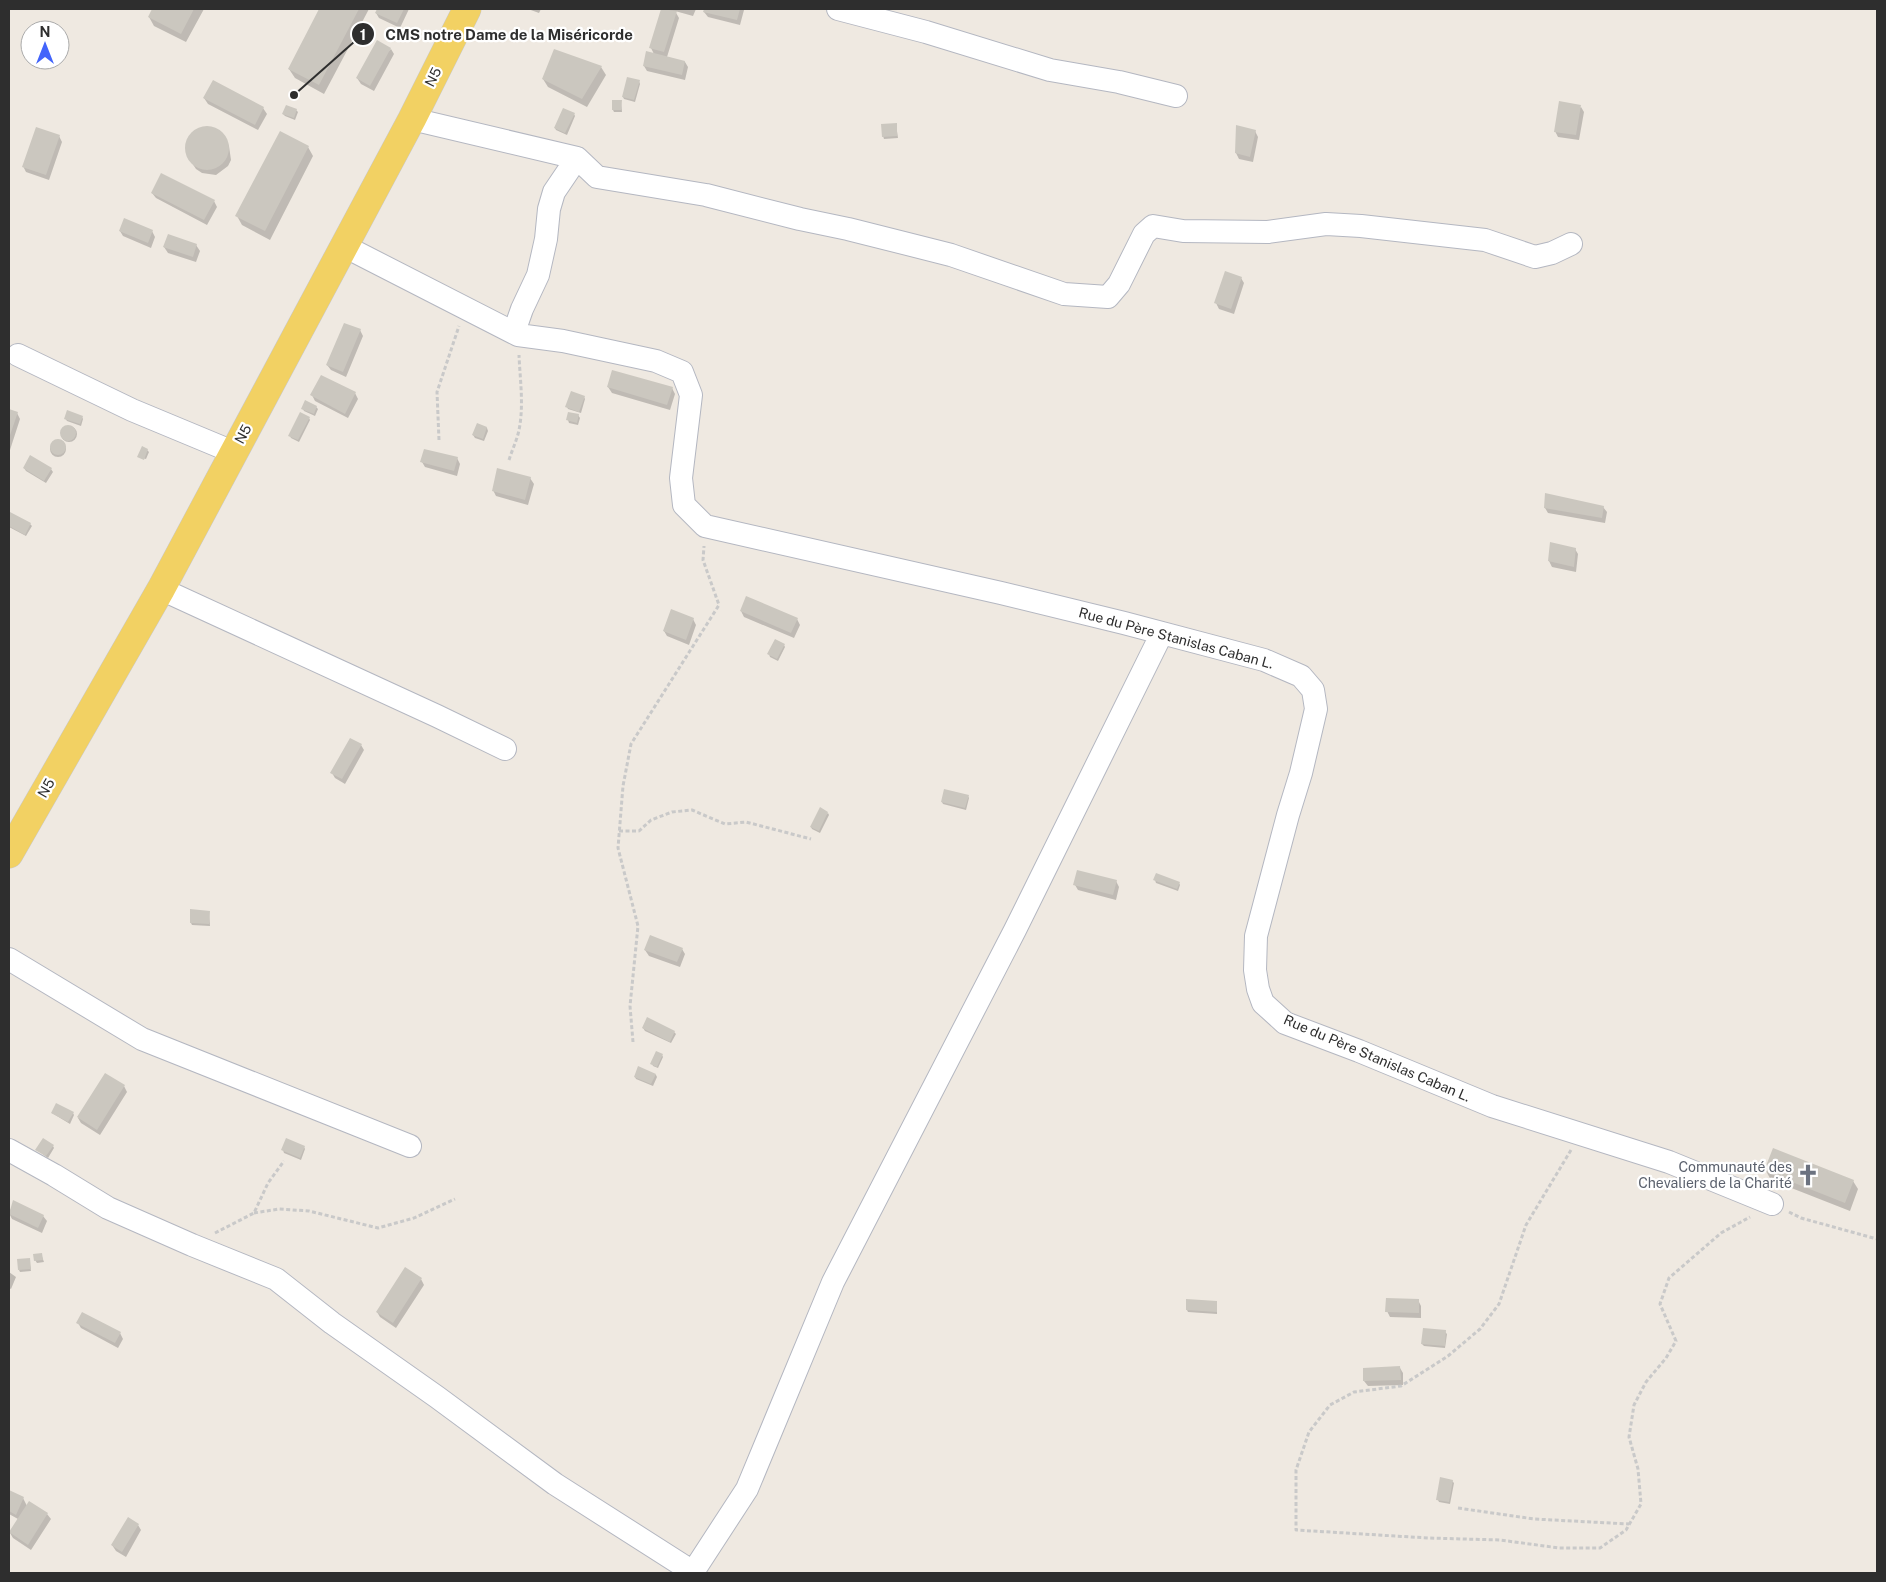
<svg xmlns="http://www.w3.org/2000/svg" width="1886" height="1582" viewBox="0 0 1886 1582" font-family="'Public Sans',sans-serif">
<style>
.shadow{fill:#0003}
.building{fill:#cbc7bf}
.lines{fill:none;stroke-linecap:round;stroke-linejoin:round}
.street-casing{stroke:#b4b7c1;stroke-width:24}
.primary-casing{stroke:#c9c9c9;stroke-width:29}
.path{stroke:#c9c9c9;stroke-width:3;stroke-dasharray:4 2.5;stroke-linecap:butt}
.street{stroke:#fff;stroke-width:22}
.primary{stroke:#f2d163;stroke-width:28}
.labels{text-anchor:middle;stroke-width:4.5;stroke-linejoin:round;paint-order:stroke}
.street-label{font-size:14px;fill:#2e2e2e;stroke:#fff}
.worship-label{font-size:14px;fill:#5b616d;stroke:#fff;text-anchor:end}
.leader{fill:none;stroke:#2e2e2e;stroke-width:2}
.callout-dot{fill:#2e2e2e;stroke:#fff;stroke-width:2}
.mark-label{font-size:15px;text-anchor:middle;font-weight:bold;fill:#fff}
.callout-label{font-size:15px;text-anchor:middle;font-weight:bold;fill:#2e2e2e;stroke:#fff;stroke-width:4.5;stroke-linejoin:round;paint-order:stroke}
</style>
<rect width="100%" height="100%" fill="#efe9e1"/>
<path class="shadow" d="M154,9H204L186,42L154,26L149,17Z
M321,9H369L324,94L295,78L289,69Z
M378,9H409L400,28L379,18L376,13Z
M528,9H541L539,13Z
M663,9H696L693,16L675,11L679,18L667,57L685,62L688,67L685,80L647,71L644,66L654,54L651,48Z
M705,9H743L744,10L740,25L708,17L704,12Z
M391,49L394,54L374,91L361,84L357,78Z
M601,67L606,75L587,107L548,87L543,79Z
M639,81L640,84L635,102L624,99L623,97Z
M213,82L263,108L267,114L258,130L208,104L204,98Z
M621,101L622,112H614L613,110Z
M1581,107L1584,112L1579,140L1558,137L1555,131Z
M296,110L298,112L295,120L285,116L283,114Z
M574,114L575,116L567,135L556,130L555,128Z
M896,124L898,138L884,139L883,136Z
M209,127L222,133L229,146L231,160L228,166L216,175L202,173L196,169L188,157L187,142L190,136L202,128Z
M1255,131L1258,137L1253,162L1239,159L1236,153Z
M59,136L62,142L49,180L26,172L23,166Z
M308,147L313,156L270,240L242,225L237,216Z
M152,193L214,201L217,207L207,225L156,198Z
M120,231H152L155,237L151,248L123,236Z
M196,245L200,251L196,262L168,253L164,247Z
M1241,278L1244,283L1234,314L1219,309L1216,303Z
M360,330L363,336L346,377L331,370L327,365Z
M608,387L672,388L675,394L670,410L612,393Z
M355,393L358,399L348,418L315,401L312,395Z
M584,397L585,399L581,413L568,409L567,407Z
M316,407L318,409L315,416L304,411L303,409Z
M9,411L17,413L20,419L10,450Z
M578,415L580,418L578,425L569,423L568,420Z
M82,417L83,419L81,426L67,421L65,418Z
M309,418L310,420L299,442L291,438L290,436Z
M477,425L487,428L488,431L484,441L475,438L473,435Z
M61 434a8 8 0 1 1 16 0a8 8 0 1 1-16 0Z
M50 449a8 8 0 1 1 16 0a8 8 0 1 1-16 0Z
M147,450L149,452L146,459L139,457Z
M31,457L51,469L53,472L46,483L26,471L24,468Z
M457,458L460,464L457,476L425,467L422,462Z
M530,478L534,484L528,505L496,496L493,490Z
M1603,507L1607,512L1605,523L1548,513L1545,508Z
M10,513L30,524L32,526L26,536L9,527Z
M1575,549L1578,554L1576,572L1552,567L1549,561Z
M741,611L797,619L800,625L794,638L744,617Z
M693,619L696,625L689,645L667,636L664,631Z
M784,645L785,647L778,661L770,657L769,654Z
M361,745L364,750L345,784L335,778L332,773Z
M968,796L969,798L966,810L943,804L942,802Z
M828,813L829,815L820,833L812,829L811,827Z
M1155,880L1179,883L1180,885L1178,891L1156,883Z
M1116,881L1119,887L1116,900L1078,890L1075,885Z
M209,912L210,926L192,925L191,923Z
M682,949L685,954L680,967L649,956L645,950Z
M643,1028L674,1032L676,1034L671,1043L645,1031Z
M662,1055L663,1057L658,1068L653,1066L652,1063Z
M639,1068L656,1075L657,1077L653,1086L636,1079L635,1077Z
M124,1086L127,1092L100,1135L81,1123L78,1118Z
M52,1113H73L74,1115L70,1124Z
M53,1146L54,1148L48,1158L37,1150Z
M304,1147L305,1149L301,1160L284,1153L283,1150Z
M1766,1171L1853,1181L1858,1189L1850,1211L1771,1180Z
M14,1202L43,1216L47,1221L42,1233L12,1219L9,1213Z
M41,1254L44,1262L37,1263L35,1260Z
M29,1259L31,1271L20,1272L19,1270Z
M9,1272L16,1277L11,1289L9,1288Z
M421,1279L424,1285L396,1328L380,1317L377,1312Z
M1418,1300L1421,1306V1318L1390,1317L1387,1311Z
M1217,1302V1314L1188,1312L1187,1310Z
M78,1323L120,1333L123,1339L118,1348L81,1328Z
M1445,1332L1447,1334L1445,1348L1424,1346L1422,1344Z
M1400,1368L1403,1373V1385L1368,1386L1364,1381Z
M1452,1481L1454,1483L1450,1504L1439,1502L1438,1500Z
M9,1492L23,1498L27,1506L47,1514L51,1519L31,1550L13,1538L10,1533L18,1519L9,1514Z
M138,1525L141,1530L126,1557L116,1551L112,1545Z"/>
<path class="building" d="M152,9H194L181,34L148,17Z
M319,9H359L319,85L288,69Z
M377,9H404L397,23L375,13Z
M661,9L677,11L664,52L649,48Z
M704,9H740L737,20L703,12Z
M377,40L391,48L370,86L356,78Z
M554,49L602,66L582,99L542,79Z
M646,51L685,61L682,75L643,66Z
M627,77L640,80L634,100L622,97Z
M213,80L264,107L255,125L203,98Z
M612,100H622L621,110H612Z
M1559,101L1581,105L1576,135L1554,132Z
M286,105L297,109L294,118L282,114Z
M563,108L575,113L565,133L554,128Z
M897,123V136L882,137L881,124Z
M1236,125L1256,130L1250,157L1235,153Z
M185 148a22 22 0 1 1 44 0a22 22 0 1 1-44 0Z
M36,127L60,135L46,175L22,167Z
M280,131L309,146L265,231L235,216Z
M161,173L215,200L204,220L151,193Z
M124,218L153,230L148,243L119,231Z
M168,234L197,244L193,257L163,247Z
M1225,271L1242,277L1231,309L1214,303Z
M344,323L361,329L343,372L326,365Z
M612,370L673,387L667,405L607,387Z
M321,375L356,392L345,414L310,395Z
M571,391L585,396L579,412L565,407Z
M305,400L317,406L314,414L301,409Z
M9,409L18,412L9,438Z
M67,410L83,416L80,424L64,419Z
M300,412L310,417L298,440L288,436Z
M568,412L579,414L577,423L566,420Z
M477,423L487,427L483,439L472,435Z
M60 433a8 8 0 1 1 16 0a8 8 0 1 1-16 0Z
M50 447a8 8 0 1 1 16 0a8 8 0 1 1-16 0Z
M142,446L148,449L144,460L137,457Z
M424,449L458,457L454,471L420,462Z
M30,455L52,468L44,481L23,468Z
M497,468L531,477L525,500L492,491Z
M1545,493L1604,506L1602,518L1544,508Z
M10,512L31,523L25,535L9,526Z
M1550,542L1576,548L1574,567L1548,561Z
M746,596L798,618L791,633L740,611Z
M671,609L694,618L686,640L663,631Z
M775,639L785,644L777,659L767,654Z
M350,738L362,744L342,779L330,773Z
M944,789L969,795L965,808L941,802Z
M820,807L828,812L819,831L810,827Z
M1077,870L1117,880L1113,895L1073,885Z
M1156,873L1180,882L1177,889L1153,880Z
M190,909L210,911L209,924L190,923Z
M650,935L683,948L677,962L644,950Z
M647,1017L675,1031L670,1042L642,1028Z
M656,1051L663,1054L657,1067L650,1064Z
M638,1066L656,1074L651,1084L634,1077Z
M105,1073L125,1085L97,1130L77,1117Z
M56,1103L74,1112L68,1122L51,1113Z
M43,1138L54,1145L46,1156L35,1150Z
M286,1138L305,1146L300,1158L281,1150Z
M1773,1148L1854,1180L1845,1203L1764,1171Z
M13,1200L44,1215L38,1228L9,1214Z
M42,1253L43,1260L34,1261L33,1254Z
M30,1258L31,1269L18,1270L17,1259Z
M405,1267L422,1278L393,1323L376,1312Z
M1386,1298L1419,1299V1313L1385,1312Z
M1186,1299L1217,1301V1312L1186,1310Z
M82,1312L121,1332L115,1343L76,1323Z
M1423,1328L1446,1330L1445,1346L1421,1344Z
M1400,1366L1401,1380L1363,1381V1368Z
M1440,1477L1453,1480L1449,1502L1436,1500Z
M9,1490L24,1497L16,1515L9,1511Z
M29,1501L48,1513L28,1545L9,1532Z
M128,1517L139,1524L122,1552L111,1545Z"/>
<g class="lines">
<g class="street-casing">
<path id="street" d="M838,9L926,32L1050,70L1119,82L1176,96
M412,119L577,158L597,177L706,195L800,219L848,229L951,255L1064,294L1108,297L1119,284L1144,234L1153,226L1183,231L1268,232L1326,224L1361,226L1485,240L1535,257L1552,253L1571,244
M344,246L518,335L563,341L656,361L682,372L691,395L681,478L684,505L705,526L1001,593L1124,623L1264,660L1301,676L1313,690L1316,709L1301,773L1288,815L1256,936L1255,970L1258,989L1263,1003L1285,1023L1359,1051L1492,1106L1669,1162L1772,1204
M514,332L522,309L538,275L546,239L549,209L554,192L577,158
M18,355L132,410L233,452
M161,589L437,716L505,749
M9,959L142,1039L410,1146
M9,1150L54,1175L108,1208L192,1245L276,1279L332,1323L437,1397L555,1484L693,1572L747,1489L833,1282L1015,930L1162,633"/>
</g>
<g class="primary-casing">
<path id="primary" d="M9,854L161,589L412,119L467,9"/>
</g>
<path class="path" d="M439,440L437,392L459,326
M509,460C512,450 517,440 519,430C524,405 520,380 519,355
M619,831H639L651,820L672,812L692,810L725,824L746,822L811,839
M633,1042L630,1006L638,926L618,848L623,786L631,744L719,605L703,560L704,546
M1571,1150L1526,1225L1499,1304L1480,1329L1448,1356L1401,1386L1354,1392L1330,1405L1309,1432L1296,1470V1530L1428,1538L1500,1540L1559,1548H1600L1626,1530L1641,1504L1638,1469L1629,1437L1634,1405L1646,1382L1666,1358L1676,1341L1660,1304L1669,1278L1721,1233L1750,1217
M1789,1212L1801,1218L1877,1239
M254,1213L279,1209L309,1211L378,1228L414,1218L455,1199
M215,1233L254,1213L268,1183L284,1161
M1458,1508L1534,1519L1629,1524"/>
<use href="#street" class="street"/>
<use href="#primary" class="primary"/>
</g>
<defs>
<g id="church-bare" transform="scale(1.725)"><path d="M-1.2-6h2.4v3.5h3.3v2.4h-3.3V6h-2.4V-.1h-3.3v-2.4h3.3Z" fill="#6b7280" stroke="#fff" stroke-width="2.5" paint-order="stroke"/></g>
</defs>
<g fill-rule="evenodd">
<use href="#church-bare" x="1808" y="1175"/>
</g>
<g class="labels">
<g class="street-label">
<text transform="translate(433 77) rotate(-63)" y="5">N5</text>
<text transform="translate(243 434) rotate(-62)" y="5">N5</text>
<text transform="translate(1176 638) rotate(15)" y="5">Rue du Père Stanislas Caban L.</text>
<text transform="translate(46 788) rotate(-60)" y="5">N5</text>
<text transform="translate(1377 1058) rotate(23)" y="5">Rue du Père Stanislas Caban L.</text>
</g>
<g class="worship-label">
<text x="1792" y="1172">Communauté des<tspan x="1792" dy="16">Chevaliers de la Charité</tspan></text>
</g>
</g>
<path class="leader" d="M294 95L363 34"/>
<g class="callout-dot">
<circle cx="294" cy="95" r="5"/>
<circle cx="363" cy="34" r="12"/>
</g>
<g class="mark-label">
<text x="363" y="40">1</text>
</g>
<g class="callout-label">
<text x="509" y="40">CMS notre Dame de la Miséricorde</text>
</g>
<rect width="1886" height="1582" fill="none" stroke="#2e2e2e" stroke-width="20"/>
<g transform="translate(45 45)"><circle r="24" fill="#ffffff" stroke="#ababab"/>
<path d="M0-4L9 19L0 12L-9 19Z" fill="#4264fb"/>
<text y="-8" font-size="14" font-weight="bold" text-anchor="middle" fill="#2e2e2e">N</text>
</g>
</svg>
